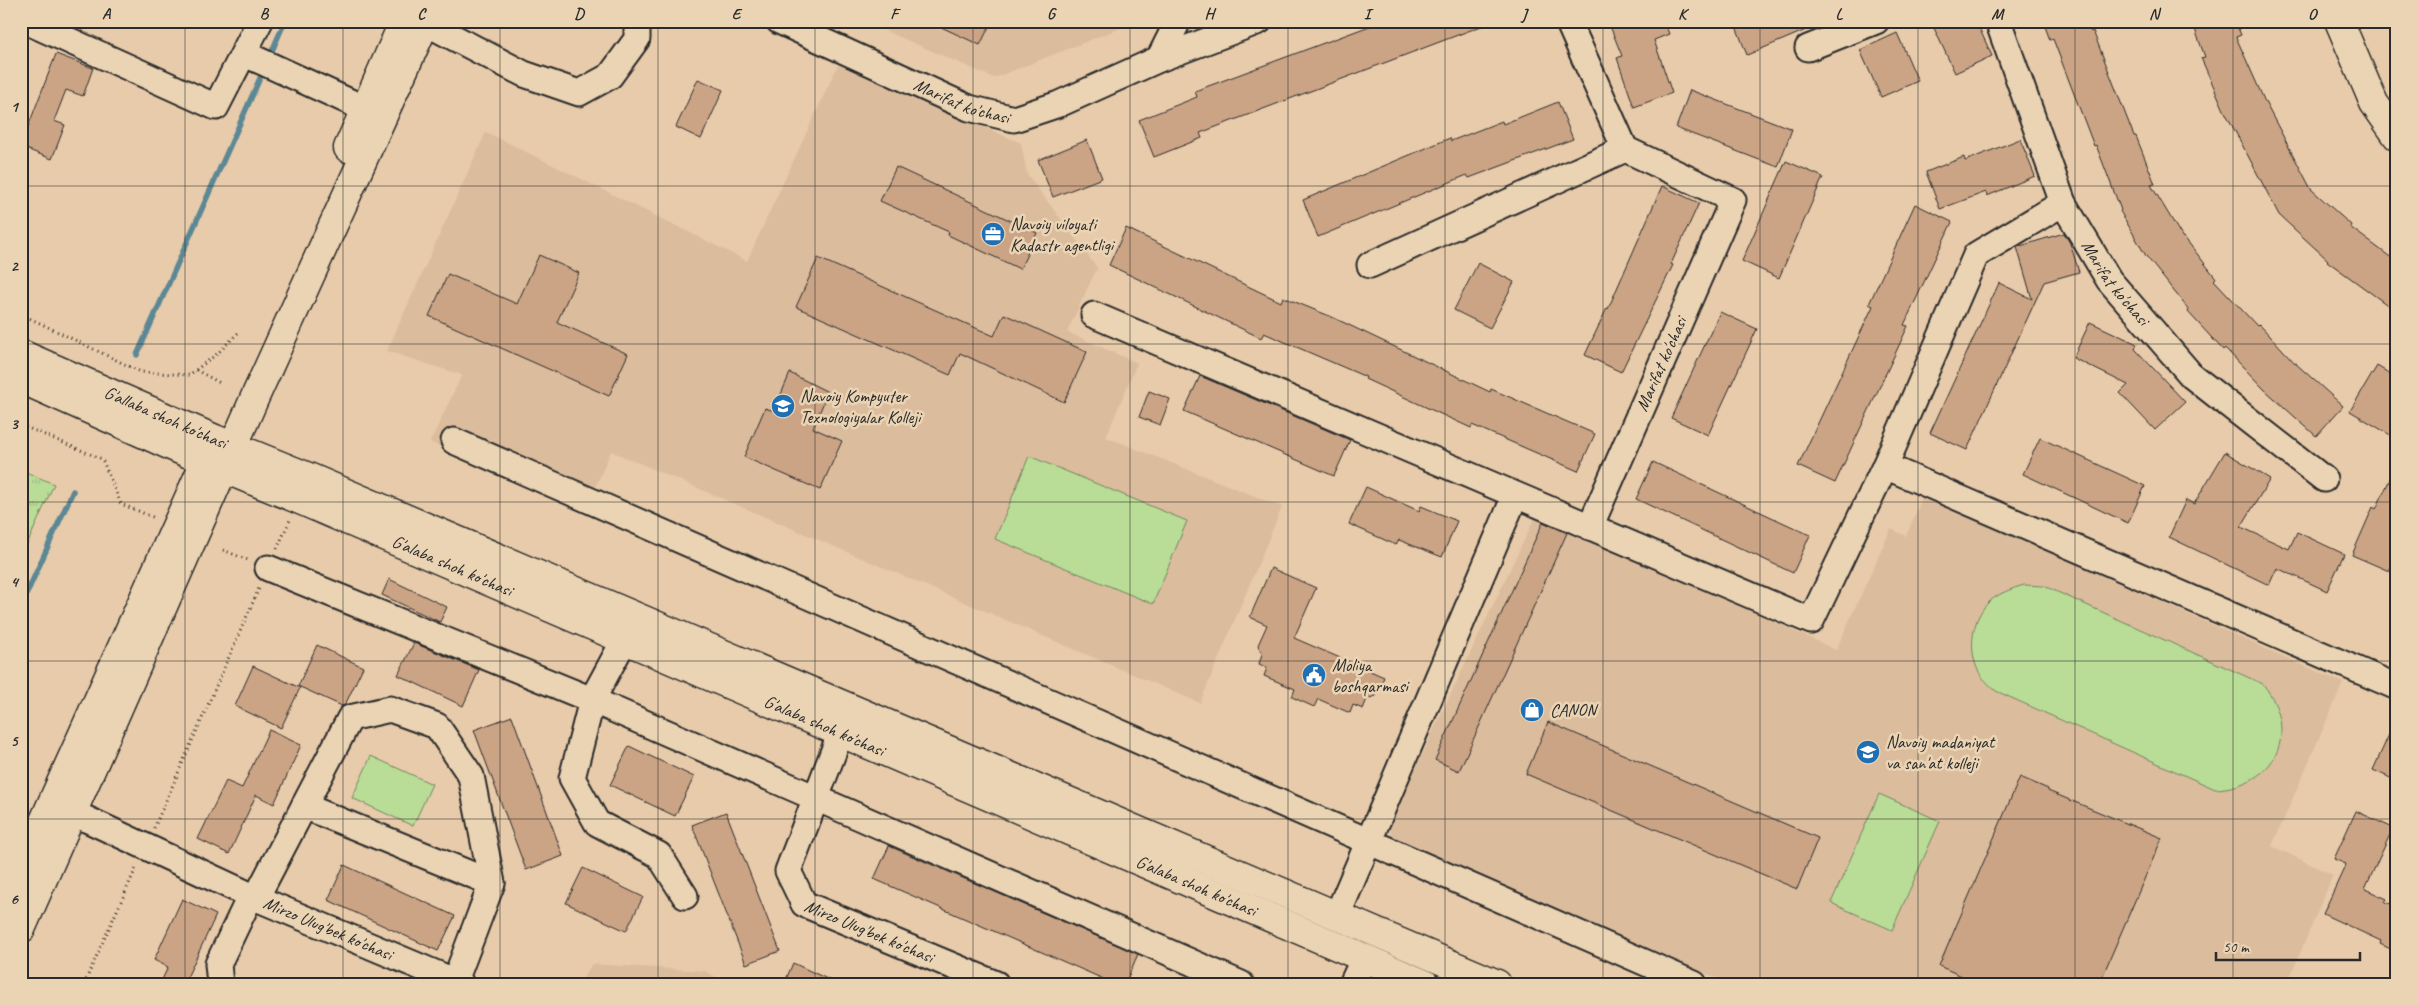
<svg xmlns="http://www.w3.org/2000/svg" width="2418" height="1005" viewBox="0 0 2418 1005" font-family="Caveat,sans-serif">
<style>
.built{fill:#dbbc9d}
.grass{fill:url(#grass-tufts);stroke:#728460}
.garden{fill:#b9dc96;stroke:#728460}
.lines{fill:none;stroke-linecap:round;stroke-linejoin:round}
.stream{stroke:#5b8895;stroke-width:5.5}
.building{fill:#cba485;stroke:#2b2b2b}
.minor-casing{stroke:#2b2b2b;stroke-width:29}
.major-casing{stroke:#2b2b2b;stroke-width:31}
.path{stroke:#2b2b2b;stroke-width:3;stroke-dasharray:1 4;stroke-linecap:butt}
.minor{stroke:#ebd4b4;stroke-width:25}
.major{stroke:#ebd4b4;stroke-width:28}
.grid{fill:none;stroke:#2b2b2b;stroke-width:1;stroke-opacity:0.55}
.labels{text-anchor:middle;stroke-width:5;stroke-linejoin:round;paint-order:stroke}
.street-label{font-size:18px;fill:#2b2b2b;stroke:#ebd4b4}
.poi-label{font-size:18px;fill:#2b2b2b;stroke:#ebd4b4;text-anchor:start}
.neatline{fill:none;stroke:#2b2b2b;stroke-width:2}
.grid-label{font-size:16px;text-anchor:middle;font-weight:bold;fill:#2b2b2b}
</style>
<defs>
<pattern id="grass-tufts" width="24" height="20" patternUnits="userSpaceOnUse" patternTransform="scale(1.25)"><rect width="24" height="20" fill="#b9dc96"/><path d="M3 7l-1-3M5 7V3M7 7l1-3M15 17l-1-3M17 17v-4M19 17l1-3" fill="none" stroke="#9fbd81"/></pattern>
</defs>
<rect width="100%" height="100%" fill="#e8cbaa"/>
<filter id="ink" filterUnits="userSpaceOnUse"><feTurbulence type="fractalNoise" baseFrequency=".02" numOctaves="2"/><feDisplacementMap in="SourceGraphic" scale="10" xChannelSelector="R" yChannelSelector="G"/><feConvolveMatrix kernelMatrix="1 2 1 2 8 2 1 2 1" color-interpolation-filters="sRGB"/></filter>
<g filter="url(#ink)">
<path class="built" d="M863,21H1138L994,78Z
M838,65L1021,143L1027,174L1097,268L1067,332L1137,363L1106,437L1282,507L1200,703L611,451L585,511L430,442L462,375L387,351L486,132L747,261Z
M1923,496L2343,683L2272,846L2333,875L2287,984H1730L1402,843L1391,836L1390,822L1537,513L1836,650L1891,529L1906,536Z
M592,964L704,971L731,984H579Z"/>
<path class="grass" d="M21,470L54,484L21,558Z"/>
<path class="garden" d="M1029,456L1187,521L1153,604L995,539Z
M2024,585L2044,586L2263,684C2301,733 2276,786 2215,789L1996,691C1992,687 1986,682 1982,677C1967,656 1970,620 1989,602C1999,593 2011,589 2024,585Z
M371,756L432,784L413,826L352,798Z
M1879,794L1940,821L1892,930L1831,903Z"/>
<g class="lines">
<path class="stream" d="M269,58L285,21
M137,355L264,69
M21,606L73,491"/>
</g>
<path class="building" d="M928,21H992L980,45Z
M1383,21L1492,22L1200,133L1202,138L1154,157L1139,120L1197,97L1195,91Z
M1608,21H1664L1669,34L1654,40L1672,93L1634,107L1617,58L1622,56Z
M1734,21H1825V22L1747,55Z
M1943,21H1976L1992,56L1955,73L1933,26Z
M2043,21H2087L2091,32L2093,31L2134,136H2136L2155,184L2151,185L2183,238L2184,237L2216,278L2214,280L2257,326L2259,324L2294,362L2343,406L2316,436L2264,389L2225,348L2223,350L2188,312L2189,310L2146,256L2120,211L2121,210L2096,145L2094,146L2053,39L2050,40Z
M2192,21H2235L2241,35L2236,37L2265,102L2311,189L2351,225L2350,227L2397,262V312L2327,261L2328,260L2279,215L2224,110L2201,58L2205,57Z
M1897,33L1918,81L1881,97L1860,50Z
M56,54L93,68L83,96L66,90L54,121L65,125L52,159L21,147V145Z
M698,79L723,90L701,139L676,127Z
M1690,90L1792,129L1778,167L1676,128Z
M1558,102L1573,139L1469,178L1467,175L1318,237L1303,200L1450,138L1451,141L1502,121L1503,124Z
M2020,139L2035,176L1987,196L1986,192L1940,209L1926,172L1964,157L1965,161Z
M1087,140L1102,178L1053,197L1038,160Z
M1786,161L1823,177L1779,278L1742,261Z
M896,167L1037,233L1020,269L948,235L949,232L880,201Z
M1662,186L1699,203L1671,264L1673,265L1621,372L1585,355L1607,308L1608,309Z
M1915,204L1952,222L1904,325L1908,326L1835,483L1798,466L1873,306L1869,304Z
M1126,228L1281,302L1283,297L1332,317L1490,392L1491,389L1595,434L1578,471L1472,425L1471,428L1365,379L1366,377L1264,333L1261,338L1109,265Z
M2064,233L2070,243L2079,272L2044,282L1967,450L1930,433L1999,283L2032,299L2017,247Z
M539,255L579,273L557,322L628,354L609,396L429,316L448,274L517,304Z
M818,258L994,336L1004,314L1087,352L1064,402L960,353L950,375L796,307Z
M1478,263L1514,282L1490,328L1454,310Z
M1720,312L1757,329L1708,435L1671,418Z
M2090,322L2137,344L2135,349L2185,402L2155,430L2120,393L2128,385L2073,358Z
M2377,366L2397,378V439L2350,411Z
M790,373L828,392L813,428L842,441L820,490L744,457L765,408L774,411Z
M1200,376L1350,440L1334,476L1184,411Z
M1149,391L1170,399L1160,425L1139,417Z
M2040,438L2145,486L2128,523L2023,474Z
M2225,452L2270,479L2241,527L2289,549L2297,532L2344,554L2327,591L2277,568L2269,585L2169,537L2186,500L2194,504Z
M1653,462L1810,535L1793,573L1636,499Z
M2397,464V554L2389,571L2352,555L2373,507L2376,509Z
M1366,487L1419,511L1421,506L1457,521L1442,557L1399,540L1396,545L1349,524Z
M1543,522L1567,533L1459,771L1435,760Z
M1271,568L1316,588L1294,638L1384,677L1376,696L1367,699L1363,709L1353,705L1350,713L1318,699L1314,707L1292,697L1295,689L1264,676L1267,668L1259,664L1262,654L1258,645L1267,625L1250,617Z
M389,579L447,607L440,622L382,595Z
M414,643L479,670L463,706L398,675Z
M317,645L363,667L345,705L342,706L298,686Z
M253,666L300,688L281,728L235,706Z
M512,716L563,856L526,870L474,730Z
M2397,717V781L2373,770Z
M1548,722L1818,838L1797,889L1526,774Z
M269,730L301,745L274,804L256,795L229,854L198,839L226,781L242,788Z
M629,746L694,777L675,816L610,785Z
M2020,777L2048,789V791L2162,838L2099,984H1980L1939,966Z
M2356,811L2393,828L2365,889L2387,899L2385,902L2397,906V952L2380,944L2381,941L2323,914L2346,864L2334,859Z
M726,812L780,951L746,964L692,825Z
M889,846L1138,954L1125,984H1115L874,879Z
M344,865L455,916L438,951L328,900Z
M583,868L643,897L626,931L566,903Z
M182,899L216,915L184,984H160L168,967L154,960Z
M793,963L838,984H784Z"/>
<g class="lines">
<g class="minor-casing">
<g id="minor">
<path d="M26,21L216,107L260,21"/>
<path id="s1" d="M779,21L969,108L1014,119L1059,104L1159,59L1259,21"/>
<path d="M1568,21L1625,149L1733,200L1590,527"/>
<path id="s2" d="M1998,21L2063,203L2109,280L2192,376L2324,479"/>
<path d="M426,23L524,74L579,93L610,76L637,39V21"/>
<path d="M1808,48L1876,21"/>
<path d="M245,54L383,117"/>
<path d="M1159,59L1178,21"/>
<path d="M1370,265L1625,149"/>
<path d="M1094,315L1811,621L1885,466L1976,255L2063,203"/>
<path d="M454,441L1694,984"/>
<path d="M1885,466L2397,687"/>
<path d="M268,568L592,700L1241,984"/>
<path d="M625,639L592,700L572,778L597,823L659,855L685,896"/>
<path id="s3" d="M841,732L788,871L804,904L996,984"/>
<path id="s4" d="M54,804L256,898L461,984"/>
<path d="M304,806L492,883"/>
<path d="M256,898L350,718L390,709L437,726L471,776L492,883L455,981"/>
<path d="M1337,916L1515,496"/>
<path d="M220,984L218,964L251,895"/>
<path d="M1352,984L1364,958"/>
</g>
</g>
<g class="major-casing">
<g id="major">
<path d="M2339,21L2374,103L2397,136"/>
<path d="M348,148L404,21"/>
<path id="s5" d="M21,354L215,439L311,478L1497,984"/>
<path id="s6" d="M21,379L205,461L300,500L1425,984"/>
<path d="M21,872L213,444"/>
<path d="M21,929L255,397L426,21"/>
</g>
</g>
<path class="path" d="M21,314L141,372L189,375L217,354L240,331
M196,370L222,384
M21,425L102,459L121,504L155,518
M277,549L290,520
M223,550L248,560
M154,828L260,586
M84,984L137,866"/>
<use href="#minor" class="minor"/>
<use href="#major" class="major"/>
</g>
</g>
<path class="grid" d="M185,21V984M343,21V984M500,21V984M658,21V984M815,21V984M973,21V984M1130,21V984M1288,21V984M1445,21V984M1603,21V984M1760,21V984M1918,21V984M2075,21V984M2233,21V984M21,186H2397M21,344H2397M21,502H2397M21,661H2397M21,819H2397"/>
<defs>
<g id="office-disc" transform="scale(1.25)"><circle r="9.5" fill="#1f6fb2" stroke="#ebd4b4"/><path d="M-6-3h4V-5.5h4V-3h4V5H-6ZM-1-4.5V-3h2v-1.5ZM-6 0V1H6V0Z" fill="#fff"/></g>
<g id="university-disc" transform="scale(1.25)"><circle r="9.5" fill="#1f6fb2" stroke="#ebd4b4"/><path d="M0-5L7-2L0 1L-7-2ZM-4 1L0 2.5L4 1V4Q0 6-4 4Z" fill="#fff"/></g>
<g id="civic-disc" transform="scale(1.25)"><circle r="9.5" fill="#1f6fb2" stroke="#ebd4b4"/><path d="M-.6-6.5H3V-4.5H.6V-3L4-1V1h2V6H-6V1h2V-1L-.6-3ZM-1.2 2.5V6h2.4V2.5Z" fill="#fff"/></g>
<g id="shop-disc" transform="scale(1.25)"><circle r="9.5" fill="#1f6fb2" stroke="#ebd4b4"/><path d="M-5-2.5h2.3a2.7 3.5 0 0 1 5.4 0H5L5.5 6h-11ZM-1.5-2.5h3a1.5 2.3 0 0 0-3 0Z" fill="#fff"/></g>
</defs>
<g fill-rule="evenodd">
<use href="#office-disc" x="993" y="234"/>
<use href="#university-disc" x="783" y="406"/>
<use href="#civic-disc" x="1314" y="675"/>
<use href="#shop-disc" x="1532" y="710"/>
<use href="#university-disc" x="1868" y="752"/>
</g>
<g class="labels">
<g class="street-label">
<text dy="6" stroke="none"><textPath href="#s1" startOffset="200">Marifat ko'chasi</textPath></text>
<text dy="6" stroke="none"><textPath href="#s2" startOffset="289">Marifat ko'chasi</textPath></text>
<text transform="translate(1661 364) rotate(-66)" y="6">Marifat ko'chasi</text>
<text dy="6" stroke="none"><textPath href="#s5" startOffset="158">G'allaba shoh ko'chasi</textPath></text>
<text dy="6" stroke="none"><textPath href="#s6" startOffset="470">G'alaba shoh ko'chasi</textPath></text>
<text dy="6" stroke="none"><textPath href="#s6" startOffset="875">G'alaba shoh ko'chasi</textPath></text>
<text dy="6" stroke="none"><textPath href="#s6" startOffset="1280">G'alaba shoh ko'chasi</textPath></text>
<text dy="6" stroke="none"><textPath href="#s4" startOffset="301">Mirzo Ulug'bek ko'chasi</textPath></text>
<text dy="6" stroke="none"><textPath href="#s3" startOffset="256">Mirzo Ulug'bek ko'chasi</textPath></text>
</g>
<g class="poi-label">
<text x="1010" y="230">Navoiy viloyati<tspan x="1010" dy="21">Kadastr agentligi</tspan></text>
<text x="800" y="402">Navoiy Kompyuter<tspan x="800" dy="21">Texnologiyalar Kolleji</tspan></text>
<text x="1332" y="671">Moliya<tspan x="1332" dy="21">boshqarmasi</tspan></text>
<text x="1550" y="716">CANON</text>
<text x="1886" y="748">Navoiy madaniyat<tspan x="1886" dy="21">va san'at kolleji</tspan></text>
</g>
</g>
<rect width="2418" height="1005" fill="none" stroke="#ebd4b4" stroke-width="55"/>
<path d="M2216 952v8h144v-8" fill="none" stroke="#2b2b2b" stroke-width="2.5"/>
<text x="2223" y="952" font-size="15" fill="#2b2b2b" stroke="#ebd4b4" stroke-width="4" paint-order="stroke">50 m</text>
<rect x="28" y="28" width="2362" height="950" class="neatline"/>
<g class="grid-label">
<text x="106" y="19">A</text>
<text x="264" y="19">B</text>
<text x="421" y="19">C</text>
<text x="579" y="19">D</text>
<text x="736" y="19">E</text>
<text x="894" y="19">F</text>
<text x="1051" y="19">G</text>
<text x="1209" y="19">H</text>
<text x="1367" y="19">I</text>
<text x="1524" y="19">J</text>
<text x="1682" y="19">K</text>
<text x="1839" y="19">L</text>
<text x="1997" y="19">M</text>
<text x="2154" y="19">N</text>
<text x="2312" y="19">O</text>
<text x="14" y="112">1</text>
<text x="14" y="271">2</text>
<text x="14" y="429">3</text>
<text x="14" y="587">4</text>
<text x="14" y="746">5</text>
<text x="14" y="904">6</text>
</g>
</svg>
